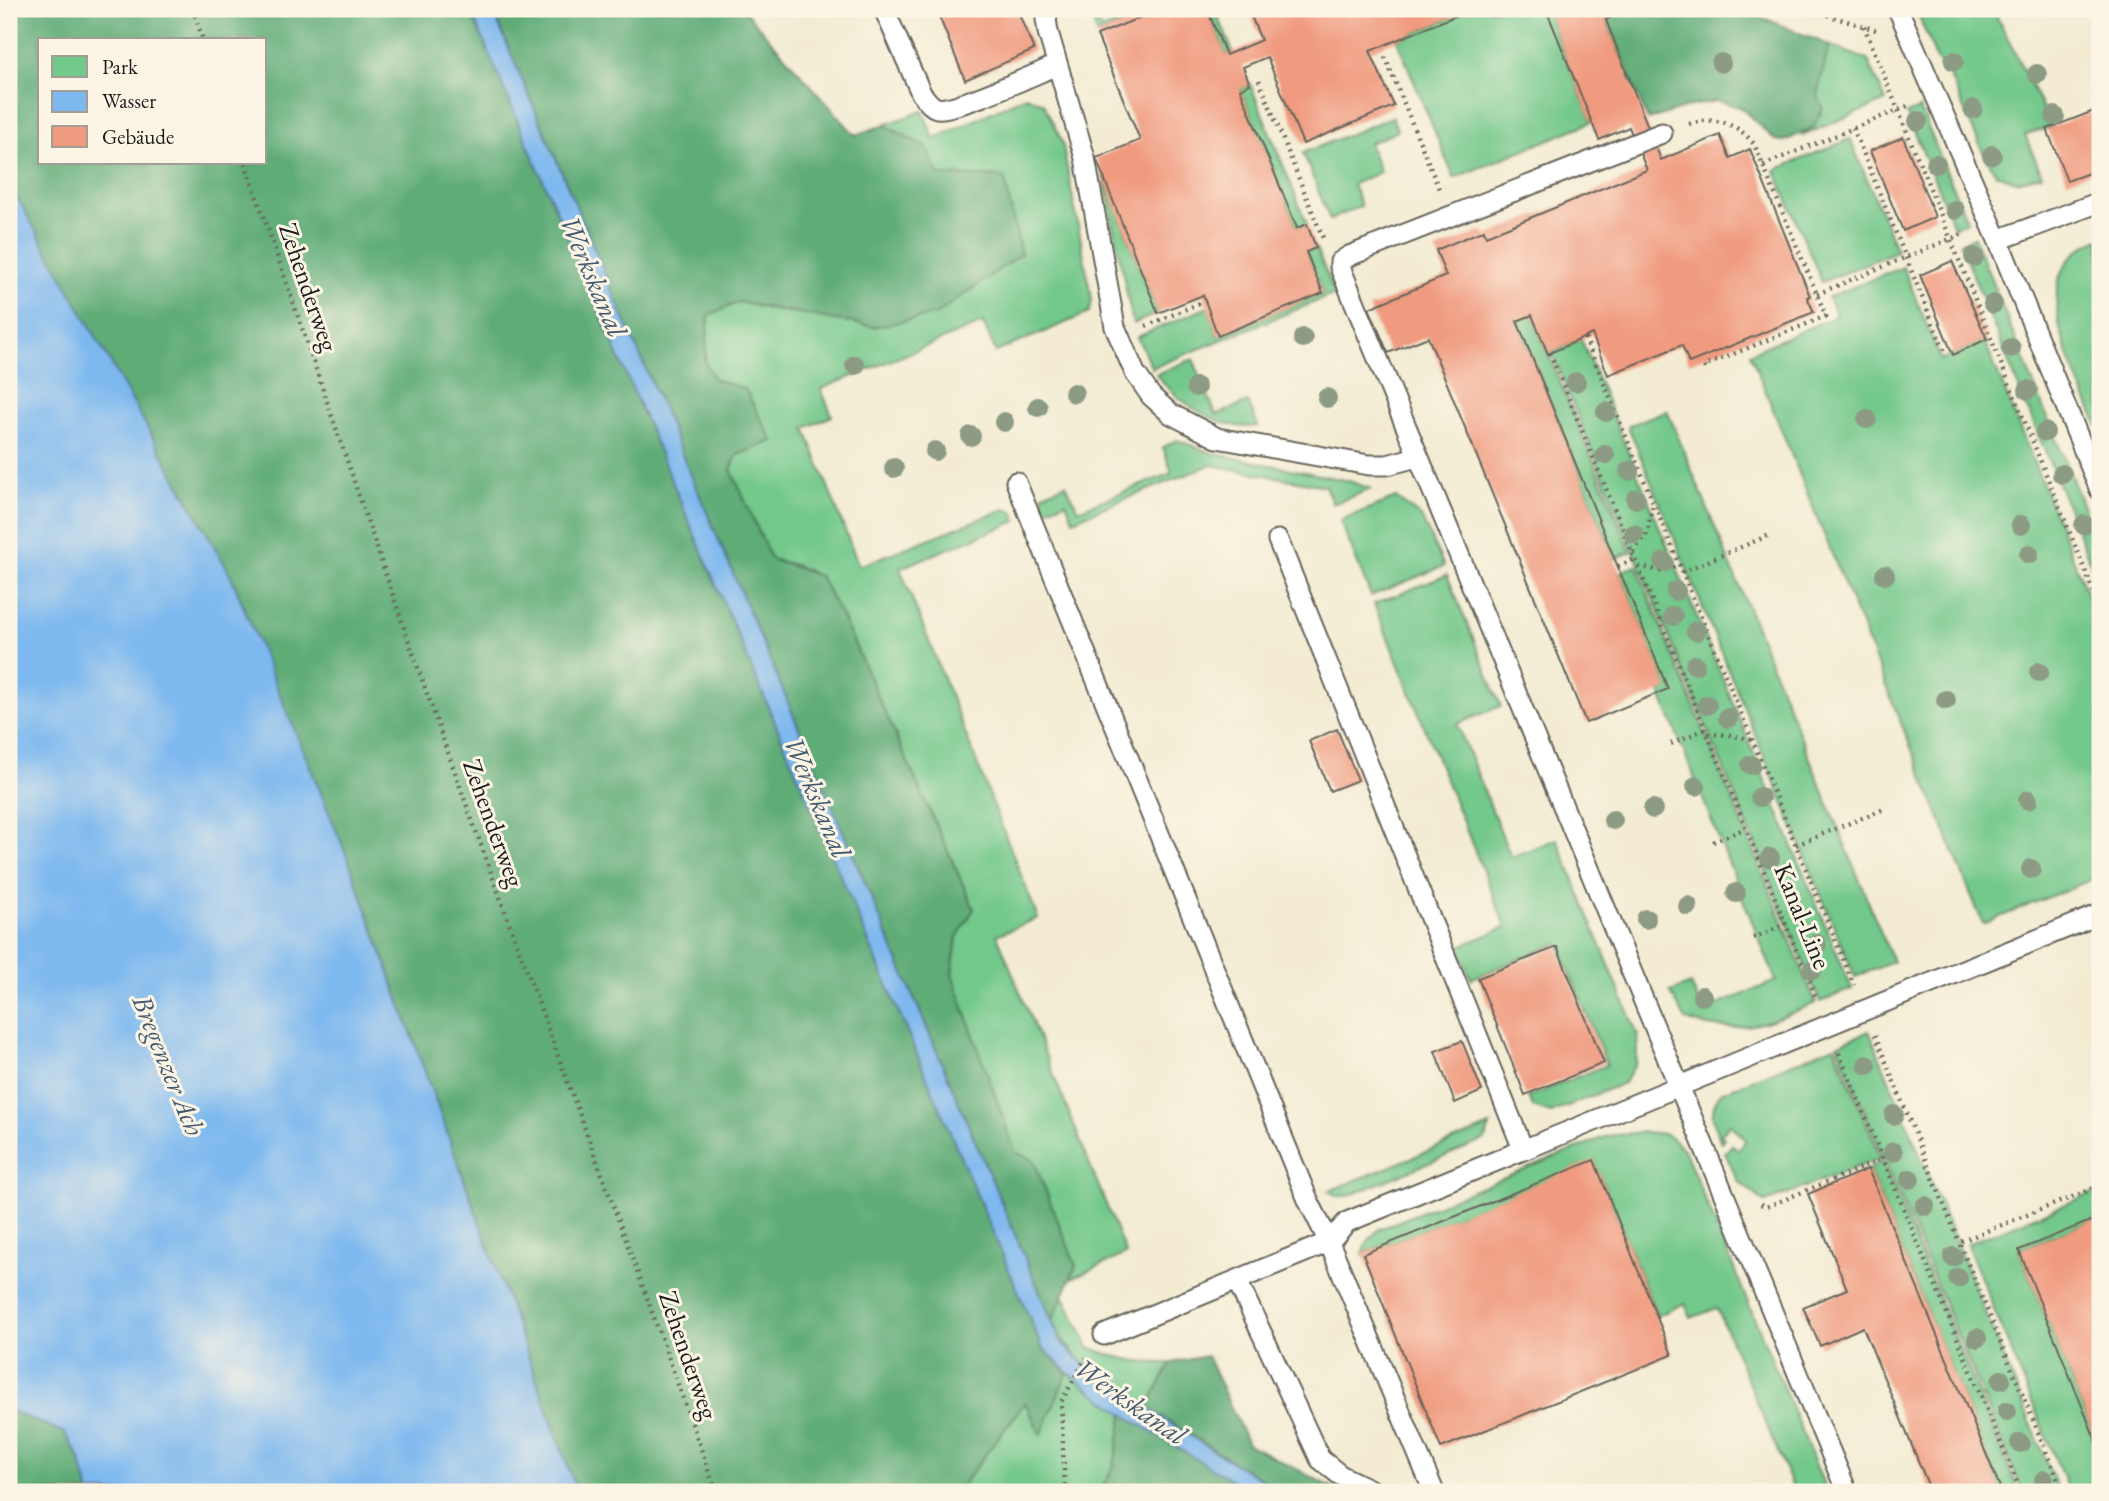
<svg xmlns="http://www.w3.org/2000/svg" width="2109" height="1501" viewBox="0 0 2109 1501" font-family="'EB Garamond',serif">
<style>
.green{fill:#73c88b;stroke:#487254;stroke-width:2}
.forest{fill:#5eac77;stroke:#3d644a;stroke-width:2;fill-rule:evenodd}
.water{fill:#7db8ef;stroke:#4c6a86;stroke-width:2}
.building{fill:#f09b80}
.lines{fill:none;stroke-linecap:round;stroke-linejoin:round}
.lane-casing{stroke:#67655c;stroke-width:23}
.path{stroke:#67655c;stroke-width:4.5;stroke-dasharray:2 5;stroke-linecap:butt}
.lane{stroke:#fff;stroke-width:19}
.tree{fill:#8d9b84}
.labels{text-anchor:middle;stroke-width:6;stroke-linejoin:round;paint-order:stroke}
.street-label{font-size:26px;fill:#1c1c1c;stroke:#fcf5e5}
.water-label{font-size:28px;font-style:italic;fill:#435a70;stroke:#fcf5e5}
</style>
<rect width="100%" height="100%" fill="#fcf5e5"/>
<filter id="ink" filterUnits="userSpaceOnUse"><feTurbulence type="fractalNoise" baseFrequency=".0143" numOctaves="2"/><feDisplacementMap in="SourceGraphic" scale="14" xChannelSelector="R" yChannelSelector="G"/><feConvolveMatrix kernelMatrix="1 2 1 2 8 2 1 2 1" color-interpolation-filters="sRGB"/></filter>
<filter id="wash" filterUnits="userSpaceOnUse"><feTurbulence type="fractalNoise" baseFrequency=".00686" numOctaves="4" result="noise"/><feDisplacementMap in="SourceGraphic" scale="28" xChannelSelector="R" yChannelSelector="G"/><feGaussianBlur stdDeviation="1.57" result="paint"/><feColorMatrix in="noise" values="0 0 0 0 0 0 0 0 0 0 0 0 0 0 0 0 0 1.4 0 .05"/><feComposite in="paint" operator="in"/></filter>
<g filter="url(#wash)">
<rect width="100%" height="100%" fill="#f3ecd3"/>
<path class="green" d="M1152,9H1161L1097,35L1090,11L1095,14L1101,30Z
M1207,9H1215L1233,52L1226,55Z
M1472,9H1546L1592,122L1454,178L1397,40Z
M1916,9H1993L2052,127L2025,135L2042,175L2016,181L1996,174L1982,150L1949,74L1937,60Z
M1829,45L1868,60L1886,101L1801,136L1814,127L1817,95Z
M1250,84L1307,224L1297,228L1240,89Z
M1026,96L1043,103L1062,141L1092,299L1089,313L996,352L983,323L821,389L832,416L805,428L859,566L1005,509L1013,511L1017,521L900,568L1038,918L997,935L1126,1254L1070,1279L1076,1266L1033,1160L1015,1152L952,974L957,937L974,909L843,619C820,576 822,570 771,559L731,470L737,455L773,441L745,389L714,379L705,362L709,315L739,302L780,312L935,315L1021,254L1004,177L939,175L926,147L884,125L923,111L934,139Z
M1920,108L1967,221L1954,227L1907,114Z
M1392,117L1398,131L1369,143L1380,172L1353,184L1361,206L1330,220L1303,153Z
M1850,139L1897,251L1822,282L1775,170Z
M1103,175L1158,313L1133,324Z
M1974,237L2100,548V586L1960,243Z
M2100,239V430C2078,376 2014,270 2100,239Z
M1316,248L1335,294L1152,368L1137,337L1208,307L1218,336L1323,293L1306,252Z
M1903,267L1941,360L1984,340L2100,625V876L1983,924L1750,353L1836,316L1828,297Z
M1532,315L1631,552L1615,559L1517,321Z
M1581,339L1852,989L1820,1002L1552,353Z
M1193,359L1216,415L1248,402L1258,426C1220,432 1177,402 1156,374Z
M1667,410L1893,962L1855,977L1628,426Z
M1177,440L1212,453L1349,481L1371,489L1333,504L1325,486L1210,465L1073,520L1066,502L1042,511L1043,494L1066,484L1078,510L1172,473L1163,447Z
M1396,498L1421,517L1444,566L1371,596L1340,520Z
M1636,565L1816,1003C1772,1021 1735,1038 1686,1020L1670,992L1691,984L1703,1011L1776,981L1660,692L1667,688L1620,572Z
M1447,575L1501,706L1457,724L1511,857L1557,839L1638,1036L1636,1063L1624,1083L1551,1113L1533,1107L1528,1097L1607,1065L1558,943L1471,979L1458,947L1506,927L1374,604Z
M1869,1031L2059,1492H2023L1837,1045Z
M1834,1046L1881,1158L1765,1202L1738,1181L1725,1153L1732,1145L1738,1150L1746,1140L1730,1124L1721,1135L1724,1138L1721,1142C1713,1125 1707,1108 1722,1092Z
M1490,1126L1485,1140L1348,1196H1337L1329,1191Z
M1644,1132L1666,1134L1684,1149L1827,1492H1795L1717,1308L1691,1318L1685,1303L1657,1316L1594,1161L1363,1254L1368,1241L1379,1229L1607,1136Z
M1882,1161L2019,1492H2002L1868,1169Z
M2100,1190V1217L2019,1250L2100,1451V1492H2069L1967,1244Z
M1063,1295L1089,1347C1115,1358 1144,1364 1171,1363L1147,1408C1110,1383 1071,1363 1052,1321Z
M1067,1373L1124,1411L1114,1465L1100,1492H956L1026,1402L1041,1434Z"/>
<path class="forest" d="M9,9H470L1042,1347L1067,1373L1041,1435L1025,1402L957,1492H577L347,856L9,183ZM40,40H264V163H40Z
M492,9H743L855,135L884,125L926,147L939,175L1004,177L1021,254L935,315L874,327L739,302L709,315L705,362L714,379L745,389L773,441L737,455L731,470L771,559L820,576L843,619L974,909L957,937L952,974L1015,1152L1033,1159L1076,1266L1052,1321Z
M1624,9H1742L1829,45L1817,95L1823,108L1814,127L1785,141L1775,140L1740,107L1717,101L1690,106L1648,120L1606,20Z
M1207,1356L1248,1444L1341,1492H1282L1147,1408L1171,1363Z
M9,1410L65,1433L80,1459L89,1492H9Z
M1124,1411L1254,1492H1100L1114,1465Z"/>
<path class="water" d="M470,9H492L1060,1340C1082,1367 1111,1384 1140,1403C1187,1435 1234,1464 1282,1492H1252C1186,1452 1093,1403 1042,1347Z
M9,183L230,574L347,856L577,1492H89L80,1459L65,1433L9,1410Z"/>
<g id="blocks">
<path class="building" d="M936,9H1017L1034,50L965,80Z
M1161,9H1207L1226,55L1261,40L1248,9H1472L1370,51L1394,106L1303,144L1267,57L1243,67L1250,84L1240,89L1297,228L1307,224L1316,248L1306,252L1323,293L1218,336L1203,295L1158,313L1096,158L1140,140L1097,35Z
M1546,9H1624L1606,20L1661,160L1720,135L1730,158L1750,149L1810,296L1807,297L1814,312L1689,363L1682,345L1608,375L1592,334L1548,354L1532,315L1517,321L1668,689L1586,723L1428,337L1388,353L1369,308L1446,276L1436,250L1484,230L1486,236L1647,170L1629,127L1599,140Z
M2096,110L2100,122V169L2067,181L2047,129Z
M1903,137L1935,217L1903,231L1870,151Z
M1952,261L1987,339L1953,355L1920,275Z
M1337,729L1358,780L1330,791L1309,741Z
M1557,947L1604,1063L1525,1095L1478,978Z
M1462,1041L1482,1091L1455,1103L1435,1051Z
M1594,1160L1672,1355L1441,1448L1363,1254Z
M1868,1169L2002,1492H1931L1863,1327L1820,1346L1803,1307L1847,1289L1808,1194Z
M2100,1217V1451L2019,1250Z"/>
</g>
</g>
<g filter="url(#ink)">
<use href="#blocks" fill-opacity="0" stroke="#67655c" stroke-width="2"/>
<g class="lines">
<g class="lane-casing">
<path id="lane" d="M884,9L921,93C926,99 930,106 937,108C954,112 1037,73 1057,65
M1049,9L1046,19L1048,32L1085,158L1115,327L1135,373L1151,396L1171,414L1217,438L1369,465H1387L1417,457
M1898,9L1998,240
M1662,133L1349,256L1340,262V267L1847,1492
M2100,202L1998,240L2100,490
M1016,482L1308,1200L1329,1242L1104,1335
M1278,540L1523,1149
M1237,1280L1320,1459L1340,1475L1375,1492
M1434,1492L1329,1242L1347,1222L2100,914"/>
</g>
<path class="path" d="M193,9L203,40
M1807,9L1876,30
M1864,26L2100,607
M1385,57L1439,189
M1259,80L1323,238
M1689,124C1716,116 1736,122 1754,144L1826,316L1704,366L1706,371
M1853,128L1945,353
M245,163C320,377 390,593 467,806C549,1035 636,1262 716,1492
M1763,165L1908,106
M1817,294L1965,233
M1146,326L1205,301
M1585,338L1854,985
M1550,353L1817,1000
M1633,552L1646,535L1653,505
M1618,566L1635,559
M1639,566L1661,571L1680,565
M1682,572L1772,534
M1708,734L1732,735L1752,740
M1671,744L1705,729
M1713,842L1746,828
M1796,845L1884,809
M1753,938L1786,924
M1875,1035L1959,1242
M1839,1053L2021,1492
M1761,1204L1766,1207L1883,1159
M1065,1492L1061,1402L1086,1358
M2063,1492L1959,1242L2100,1186"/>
<use href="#lane" class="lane"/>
</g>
<g class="tree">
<circle cx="1954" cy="61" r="10"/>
<circle cx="1721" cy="63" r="10"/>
<circle cx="2037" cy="74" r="10"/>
<circle cx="1973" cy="109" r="10"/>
<circle cx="2055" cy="116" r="10"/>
<circle cx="1918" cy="121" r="10"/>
<circle cx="1992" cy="155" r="10"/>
<circle cx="1936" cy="164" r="10"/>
<circle cx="1955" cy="210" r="10"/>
<circle cx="1974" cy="257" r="10"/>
<circle cx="1993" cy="304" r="10"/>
<circle cx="1303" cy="338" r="10"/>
<circle cx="2011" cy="348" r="10"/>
<circle cx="855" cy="365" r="10"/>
<circle cx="1576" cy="382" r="10"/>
<circle cx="1196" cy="387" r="10"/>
<circle cx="2028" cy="390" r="10"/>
<circle cx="1074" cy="393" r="10"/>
<circle cx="1327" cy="398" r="10"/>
<circle cx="1038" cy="407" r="10"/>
<circle cx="1606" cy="412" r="10"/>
<circle cx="1867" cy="419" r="10"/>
<circle cx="1004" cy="422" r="10"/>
<circle cx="2045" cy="432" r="10"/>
<circle cx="971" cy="436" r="10"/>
<circle cx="935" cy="451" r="10"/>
<circle cx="1605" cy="455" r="10"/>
<circle cx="894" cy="468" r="10"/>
<circle cx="1629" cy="471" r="10"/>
<circle cx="2062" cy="474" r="10"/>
<circle cx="1636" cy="499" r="10"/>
<circle cx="2021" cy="525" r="10"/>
<circle cx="2084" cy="525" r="10"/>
<circle cx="1634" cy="534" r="10"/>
<circle cx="2029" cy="554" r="10"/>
<circle cx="1664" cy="562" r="10"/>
<circle cx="1885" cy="575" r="10"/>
<circle cx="1676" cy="591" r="10"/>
<circle cx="1673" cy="616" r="10"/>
<circle cx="1696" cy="631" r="10"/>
<circle cx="1695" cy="665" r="10"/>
<circle cx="2039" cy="672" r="10"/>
<circle cx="1946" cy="700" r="10"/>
<circle cx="1707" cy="705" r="10"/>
<circle cx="1728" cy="718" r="10"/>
<circle cx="1751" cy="765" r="10"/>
<circle cx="1696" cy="786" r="10"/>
<circle cx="1760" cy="797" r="10"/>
<circle cx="2028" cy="800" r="10"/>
<circle cx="1653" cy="809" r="10"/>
<circle cx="1613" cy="820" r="10"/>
<circle cx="1770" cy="858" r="10"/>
<circle cx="2031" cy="869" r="10"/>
<circle cx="1736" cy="893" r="10"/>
<circle cx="1688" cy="906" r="10"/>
<circle cx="1646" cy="919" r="10"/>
<circle cx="1817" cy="944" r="10"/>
<circle cx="1812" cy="970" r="10"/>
<circle cx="1702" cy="996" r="10"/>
<circle cx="1867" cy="1065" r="10"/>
<circle cx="1894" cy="1115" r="10"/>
<circle cx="1893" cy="1152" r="10"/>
<circle cx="1910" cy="1179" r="10"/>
<circle cx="1925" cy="1206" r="10"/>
<circle cx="1953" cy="1257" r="10"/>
<circle cx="1958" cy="1278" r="10"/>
<circle cx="1977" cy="1338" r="10"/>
<circle cx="2001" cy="1380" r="10"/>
<circle cx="2007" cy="1411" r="10"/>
<circle cx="2020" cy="1443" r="10"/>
<circle cx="2044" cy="1480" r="10"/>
</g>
</g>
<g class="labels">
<g class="street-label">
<text transform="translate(309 287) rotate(71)" y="9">Zehenderweg</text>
<text transform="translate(494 823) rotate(70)" y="9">Zehenderweg</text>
<text transform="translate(1803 916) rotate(68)" y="9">Kanal-Line</text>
<text transform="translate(689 1355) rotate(71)" y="9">Zehenderweg</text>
</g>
<g class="water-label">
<text transform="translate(594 276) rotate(67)" y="10">Werkskanal</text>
<text transform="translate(818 797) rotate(67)" y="10">Werkskanal</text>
<text transform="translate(169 1065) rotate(68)" y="10">Bregenzer Ach</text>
<text transform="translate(1131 1401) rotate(35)" y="10">Werkskanal</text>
</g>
</g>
<rect width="2109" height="1501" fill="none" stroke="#fcf5e5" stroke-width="35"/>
<rect x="38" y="38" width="228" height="126" fill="#fcf5e5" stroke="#a29e95" stroke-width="2"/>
<rect x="52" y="56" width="35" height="21" fill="#73c88b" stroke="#a29e95" stroke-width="2"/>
<text x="102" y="74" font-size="21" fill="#1c1c1c">Park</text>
<rect x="52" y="91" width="35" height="21" fill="#7db8ef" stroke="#a29e95" stroke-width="2"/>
<text x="102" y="108" font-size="21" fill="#1c1c1c">Wasser</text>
<rect x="52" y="126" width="35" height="21" fill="#f09b80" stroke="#a29e95" stroke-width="2"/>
<text x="102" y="144" font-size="21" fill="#1c1c1c">Gebäude</text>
</svg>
